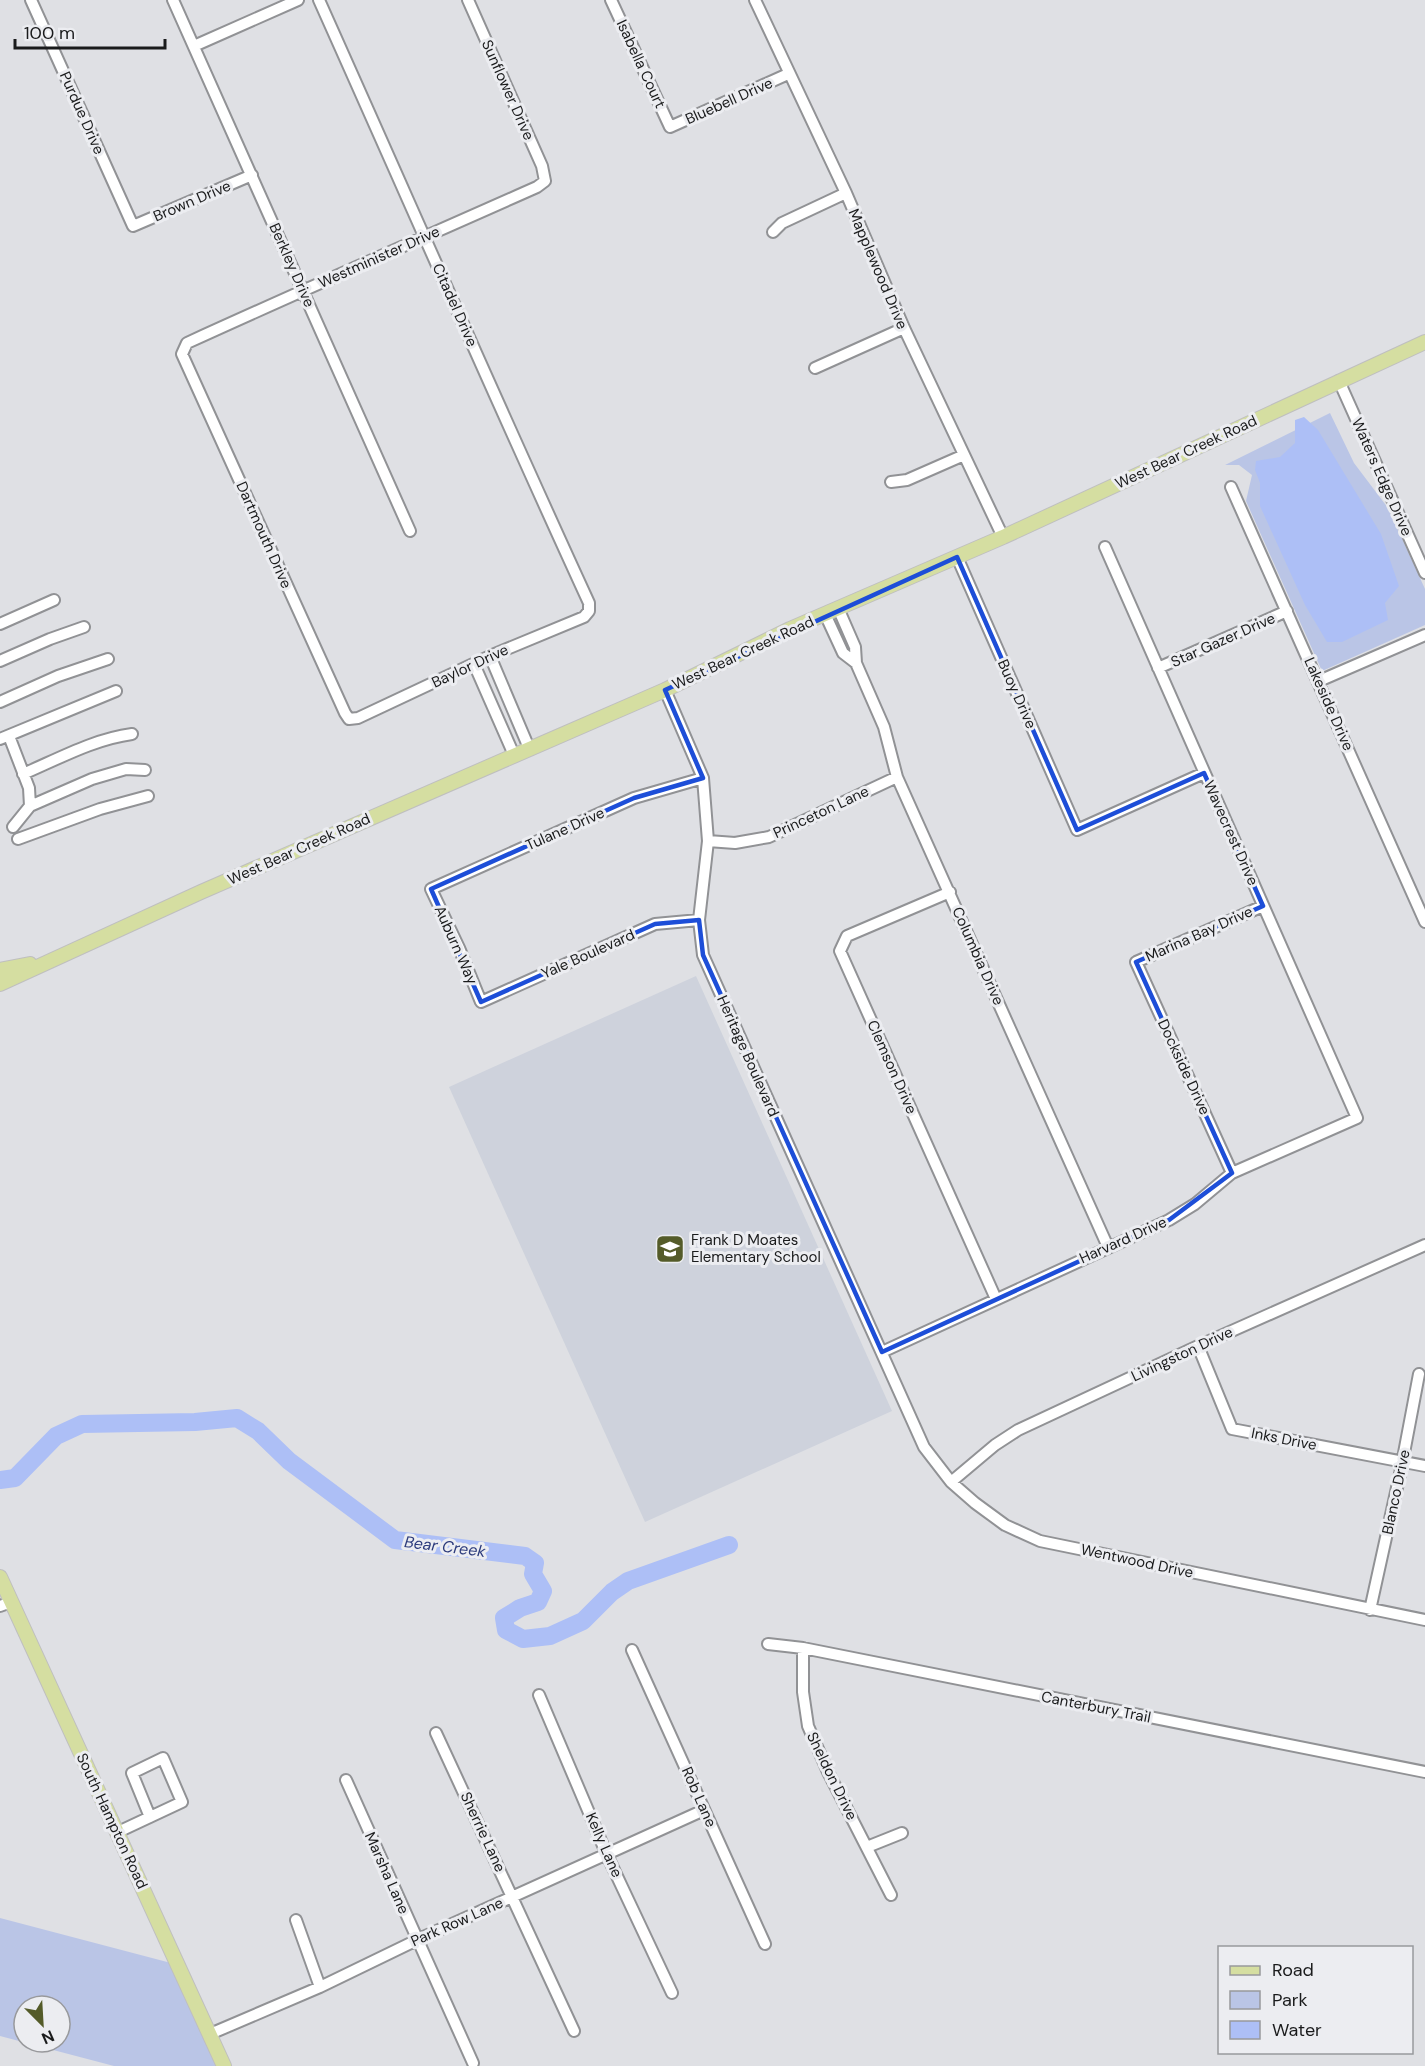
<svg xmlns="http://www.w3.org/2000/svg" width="1425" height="2066" viewBox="0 0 1425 2066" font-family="'DM Sans',sans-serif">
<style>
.built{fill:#ced2dc}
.green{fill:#bac5e6;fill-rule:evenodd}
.water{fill:#adbff6}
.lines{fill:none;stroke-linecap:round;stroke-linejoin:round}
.river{stroke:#adbff6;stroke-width:18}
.minor-casing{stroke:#919295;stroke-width:14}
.major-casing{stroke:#bfbfbf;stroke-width:16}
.minor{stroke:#fff;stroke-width:10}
.major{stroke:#d5dea1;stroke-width:14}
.marked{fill:none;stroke:#1d4ed8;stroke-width:4.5;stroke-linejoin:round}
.labels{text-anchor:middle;stroke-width:6;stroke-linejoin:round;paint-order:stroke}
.street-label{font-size:15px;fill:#1a1b1c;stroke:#ecedf1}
.poi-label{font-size:15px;fill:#1a1b1c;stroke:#ecedf1;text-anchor:start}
.water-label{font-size:16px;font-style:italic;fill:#2c3b7c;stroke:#ecedf1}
</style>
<rect width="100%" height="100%" fill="#dfe0e4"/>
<path class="built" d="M696,976L892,1411L645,1522L449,1087Z"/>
<path class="green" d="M1330,413L1354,463L1388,508L1425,589V625L1322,671L1246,501L1252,475L1239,465H1225Z
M0,1918L171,1963L217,2066H114L0,2036ZM24,2006H60V2042H24Z"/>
<path class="water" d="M1304,417L1318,430L1381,534L1399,586L1385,603L1388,620L1342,642H1327L1305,605L1260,506V483L1255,470L1256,461L1280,457L1295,443V420Z"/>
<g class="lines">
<path class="river" d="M0,1480L15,1478L56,1436L82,1424L195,1422L237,1418L258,1431L289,1461L395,1540L525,1556L535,1563L533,1574L543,1591L538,1602L520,1608L504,1618L506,1630L523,1639L550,1636L583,1621L612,1592L628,1581L729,1545"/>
<g class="minor-casing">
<path id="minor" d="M31,0L133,226L252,175
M173,0L410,531
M319,0C409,201 497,403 589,603V611L584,617L490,656L358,718L349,719L345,713L182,354L187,343C303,290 420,239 537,187L545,181L542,166L468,0
M611,0L670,127L788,74
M755,0L846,193L904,328L1003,537
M194,46L298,0
M773,232L782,223L846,193
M815,368L904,328
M1339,381L1425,573
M891,482L907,480L964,455
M1231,487L1425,922
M957,557L1077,830L1204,773
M838,608L855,647L856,663L884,727L897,777L1108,1247
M825,614L843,653L856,663
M0,624L54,600
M490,656L529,748
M0,661L50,639L84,627
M474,664L514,755
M1158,668L1287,611
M1319,681L1425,635
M665,690L703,778L708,841L699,920L703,955L924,1447L951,1482L975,1503L1005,1525L1040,1541L1425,1620
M0,702L58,676L108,659
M9,736L29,788L30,806
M0,739L116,691
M23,774C58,759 94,739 132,734
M13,827L30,806L92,779L126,769L145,770
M18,839L100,809L148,796
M708,841L735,843L769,837L897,777
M950,892L847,936L840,951L996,1299
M699,920L655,924L481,1002L459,948L431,889L634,798L703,778
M1232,1173L1136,962L1263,906
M1198,1346L1232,1429L1425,1466
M882,1352L1169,1220L1195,1204L1232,1173L1357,1118L1105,547
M951,1482L995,1445L1018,1430L1198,1346L1425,1245
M0,1606L11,1602
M1370,1610L1400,1474L1419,1374
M768,1644L803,1648L1425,1772
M803,1648V1692L808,1726L828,1772L891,1895
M632,1650L765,1944
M539,1695L607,1855L672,1993
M436,1733L574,2031
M346,1780L473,2063
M118,1832L182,1802L163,1758L132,1773L150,1817
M867,1847L902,1833
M296,1920L320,1987
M210,2034L320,1987L417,1940L704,1810"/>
</g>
<g class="major-casing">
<path id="major" d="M0,970L30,964
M0,984L201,892L665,690L790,629L1003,537L1425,342
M0,1577L224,2066"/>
</g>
<use href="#minor" class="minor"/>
<use href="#major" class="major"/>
</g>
<path class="marked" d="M957,557L1077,830L1204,773L1263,906L1136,962L1232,1173L1169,1220L882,1352L703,955L699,920L655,924L481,1002L431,889L634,798L703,778L665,690Z"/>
<defs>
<g id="school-square" transform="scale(1.5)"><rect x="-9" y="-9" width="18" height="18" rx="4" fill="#545b29" stroke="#ecedf1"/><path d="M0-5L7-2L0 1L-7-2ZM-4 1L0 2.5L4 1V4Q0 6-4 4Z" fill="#fff"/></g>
</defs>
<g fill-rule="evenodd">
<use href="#school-square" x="670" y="1249"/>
</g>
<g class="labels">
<g class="street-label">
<text transform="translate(641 64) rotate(65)" y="5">Isabella Court</text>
<text transform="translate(508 90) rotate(66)" y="5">Sunflower Drive</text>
<text transform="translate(729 101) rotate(-24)" y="5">Bluebell Drive</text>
<text transform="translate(82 113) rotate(66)" y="5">Purdue Drive</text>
<text transform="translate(192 201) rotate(-23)" y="5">Brown Drive</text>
<text transform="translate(379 257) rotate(-24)" y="5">Westminister Drive</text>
<text transform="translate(292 265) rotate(66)" y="5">Berkley Drive</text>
<text transform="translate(878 269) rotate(67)" y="5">Mapplewood Drive</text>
<text transform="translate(455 305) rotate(66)" y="5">Citadel Drive</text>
<text transform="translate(1186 452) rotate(-25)" y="5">West Bear Creek Road</text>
<text transform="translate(1382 477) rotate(66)" y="5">Waters Edge Drive</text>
<text transform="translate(264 535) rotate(66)" y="5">Dartmouth Drive</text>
<text transform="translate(1223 640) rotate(-24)" y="5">Star Gazer Drive</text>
<text transform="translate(743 653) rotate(-25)" y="5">West Bear Creek Road</text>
<text transform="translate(470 666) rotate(-25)" y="5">Baylor Drive</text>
<text transform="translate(1017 694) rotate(66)" y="5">Buoy Drive</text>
<text transform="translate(1329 704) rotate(66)" y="5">Lakeside Drive</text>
<text transform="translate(821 812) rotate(-25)" y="5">Princeton Lane</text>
<text transform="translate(565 829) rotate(-24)" y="5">Tulane Drive</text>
<text transform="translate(1231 833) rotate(66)" y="5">Wavecrest Drive</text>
<text transform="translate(299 849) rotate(-24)" y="5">West Bear Creek Road</text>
<text transform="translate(1199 934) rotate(-24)" y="5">Marina Bay Drive</text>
<text transform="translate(456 945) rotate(66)" y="5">Auburn Way</text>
<text transform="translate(588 954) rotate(-24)" y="5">Yale Boulevard</text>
<text transform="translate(978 956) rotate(66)" y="5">Columbia Drive</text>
<text transform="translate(748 1056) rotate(66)" y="5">Heritage Boulevard</text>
<text transform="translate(892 1067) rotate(66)" y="5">Clemson Drive</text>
<text transform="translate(1184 1067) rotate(65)" y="5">Dockside Drive</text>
<text transform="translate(1123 1240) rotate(-24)" y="5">Harvard Drive</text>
<text transform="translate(1182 1354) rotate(-25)" y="5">Livingston Drive</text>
<text transform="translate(1284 1439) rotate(11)" y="5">Inks Drive</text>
<text transform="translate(1396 1492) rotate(-78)" y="5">Blanco Drive</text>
<text transform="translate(1137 1561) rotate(12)" y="5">Wentwood Drive</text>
<text transform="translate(1096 1707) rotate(11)" y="5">Canterbury Trail</text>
<text transform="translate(832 1776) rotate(64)" y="5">Sheldon Drive</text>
<text transform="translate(699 1797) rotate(66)" y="5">Rob Lane</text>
<text transform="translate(112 1821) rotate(65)" y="5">South Hampton Road</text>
<text transform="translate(483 1832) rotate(65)" y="5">Sherrie Lane</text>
<text transform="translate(604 1845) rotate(66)" y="5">Kelly Lane</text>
<text transform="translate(387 1873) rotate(66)" y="5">Marsha Lane</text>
<text transform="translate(457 1922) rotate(-24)" y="5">Park Row Lane</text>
</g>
<g class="poi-label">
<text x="691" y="1245">Frank D Moates<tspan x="691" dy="17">Elementary School</tspan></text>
</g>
<g class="water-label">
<text transform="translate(445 1546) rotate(7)" y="6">Bear Creek</text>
</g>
</g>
<rect x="1218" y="1946" width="195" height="108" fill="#ecedf1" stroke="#98999c" stroke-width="1.5"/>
<rect x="1230" y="1966" width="30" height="9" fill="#d5dea1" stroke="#98999c" stroke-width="1.5"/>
<text x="1272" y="1976" font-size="18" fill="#1a1b1c">Road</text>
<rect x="1230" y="1991" width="30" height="18" fill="#bac5e6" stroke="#98999c" stroke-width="1.5"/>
<text x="1272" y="2006" font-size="18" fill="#1a1b1c">Park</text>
<rect x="1230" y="2021" width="30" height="18" fill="#adbff6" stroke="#98999c" stroke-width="1.5"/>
<text x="1272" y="2036" font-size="18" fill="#1a1b1c">Water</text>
<g transform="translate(42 2024) rotate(156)"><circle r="28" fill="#ecedf1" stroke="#98999c" stroke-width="1.5"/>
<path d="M0-4.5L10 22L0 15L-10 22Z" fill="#545b29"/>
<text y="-9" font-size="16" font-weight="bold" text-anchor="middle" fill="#1a1b1c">N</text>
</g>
<path d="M15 39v9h150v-9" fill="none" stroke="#1a1b1c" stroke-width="3"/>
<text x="24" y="39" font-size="18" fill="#1a1b1c" stroke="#ecedf1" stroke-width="4.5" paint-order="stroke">100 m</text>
</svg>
